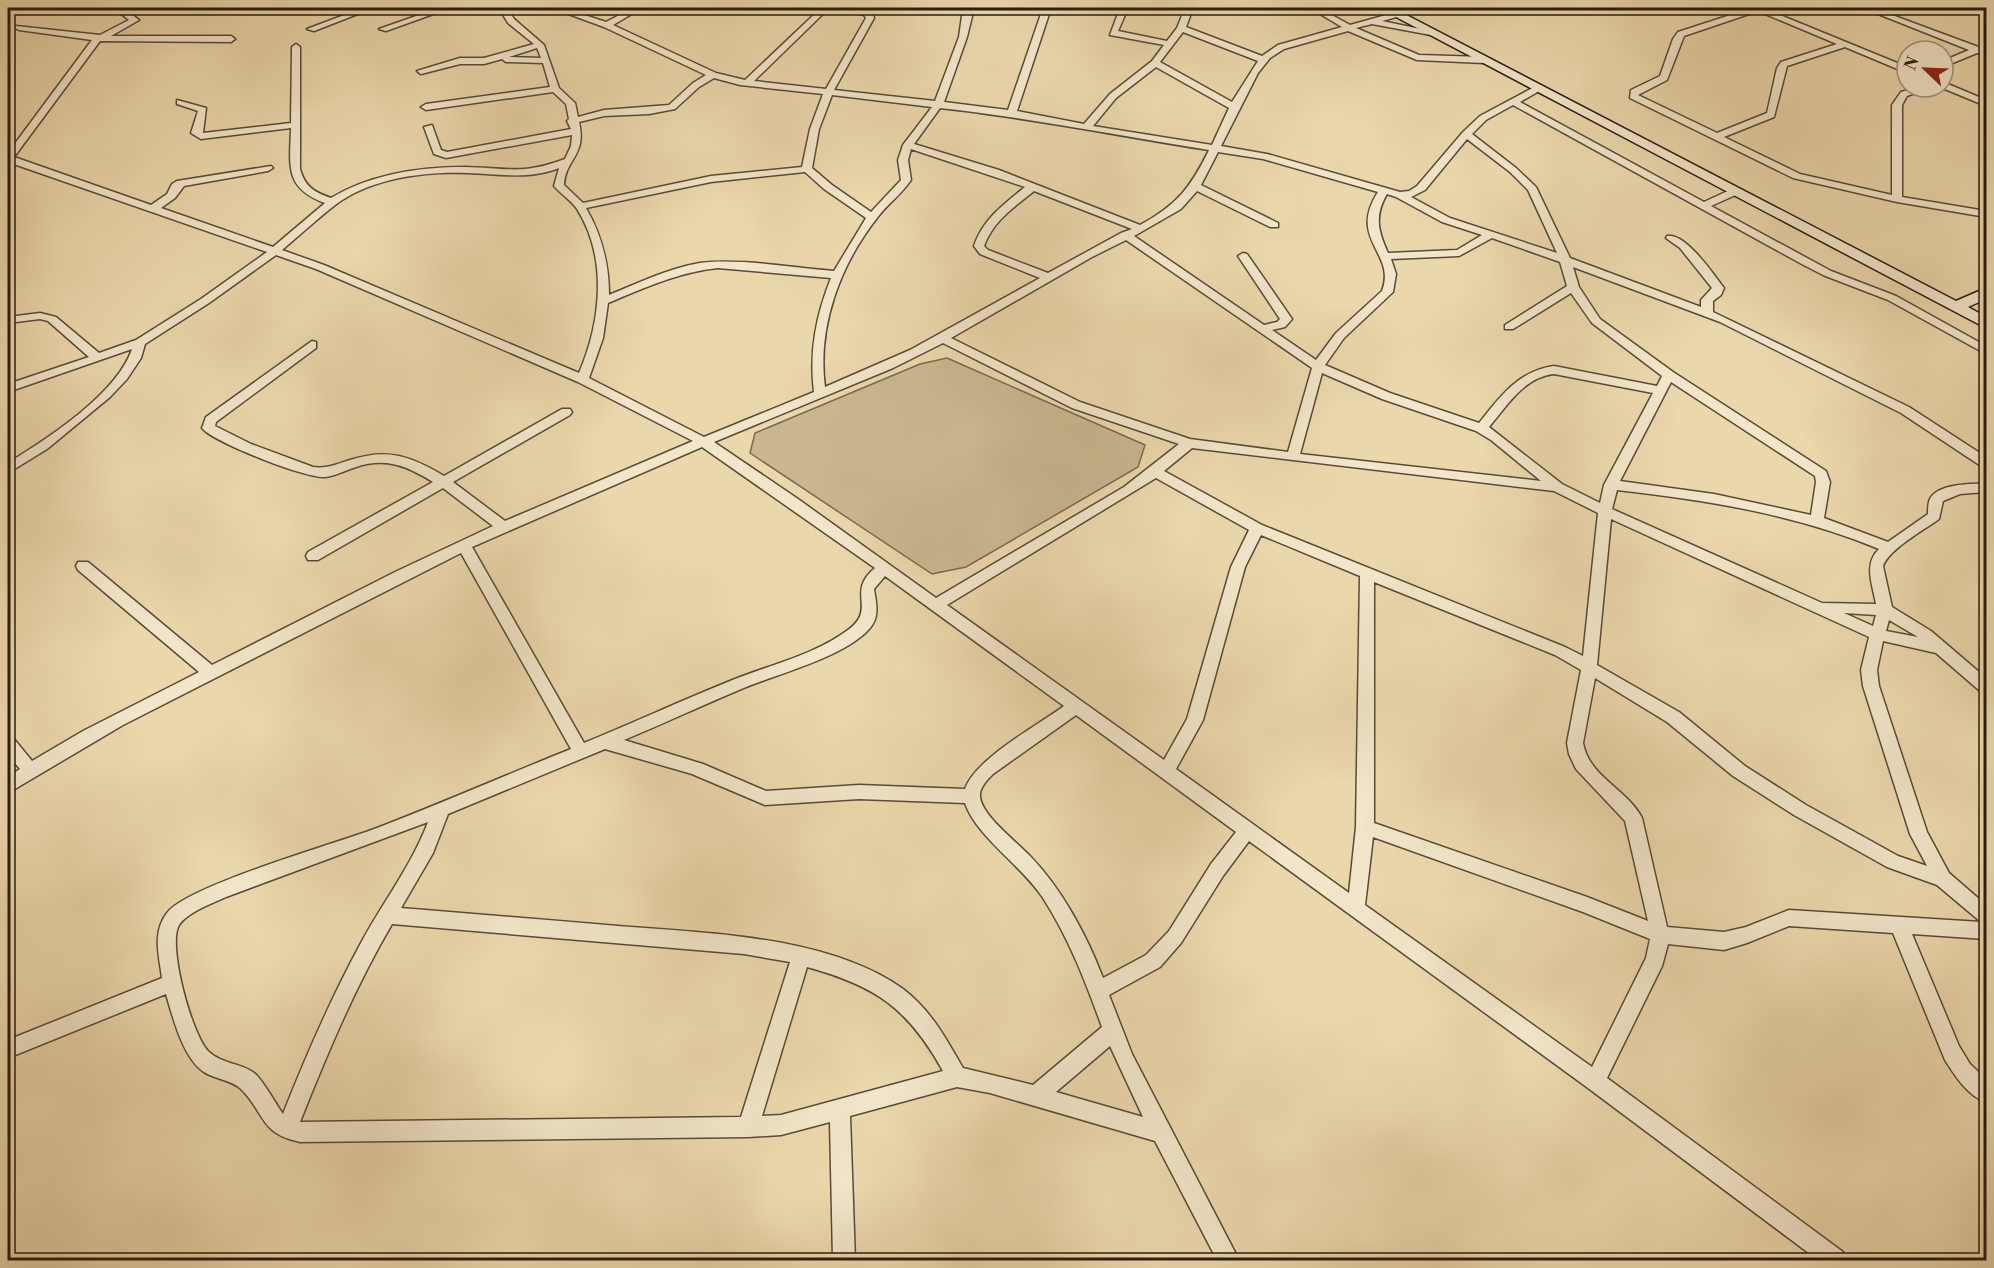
<svg xmlns="http://www.w3.org/2000/svg" width="1994" height="1268" viewBox="0 0 1994 1268" font-family="'Libre Bodoni',serif">
<style>
.green{fill:#cab791;stroke:#796a50;stroke-width:1.5}
.lines{fill:none;stroke-linecap:round;stroke-linejoin:round}
.street-casing{stroke:#594b36;stroke-width:3}
.secondary-casing{stroke:#281c0f;stroke-width:3}
.street{fill:#f2e5c9;fill-rule:evenodd}
.secondary{fill:#f2e5c9;fill-rule:evenodd}
</style>
<rect width="100%" height="100%" fill="#ebd7ac"/>
<filter id="stains"><feTurbulence type="fractalNoise" baseFrequency=".00333" numOctaves="4"/><feColorMatrix values="0 0 0 0 .2 0 0 0 0 .09 0 0 0 0 .02 0 0 0 .5 -.17"/></filter>
<radialGradient id="worn" r=".72"><stop offset=".6" stop-color="#630" stop-opacity="0"/><stop offset="1" stop-color="#630" stop-opacity=".3"/></radialGradient>
<path class="green" d="M947,358L1145,445L1138,467L966,567L932,574L750,453L755,433L920,364Z"/>
<g class="lines">
<g class="street-casing">
<path id="street" d="M114,8H123L139,20L111,36H231L235,39L231,42L100,41L14,157L151,205L167,194L172,184L177,181L271,166L273,168L268,171L184,186L175,198L161,208L273,247L325,203C284,188 290,166 291,128L201,139L191,133L198,111L177,104V100L206,108L203,133L291,123L292,47L296,44L300,47V169C305,187 314,192 331,198C371,174 419,167 465,167C507,168 523,175 565,159L571,146L572,135L446,158L434,154L424,127L432,125L441,150L447,152L571,129L567,121L569,119L566,104L553,92L426,110L421,107L426,104L550,87L543,63L506,62L502,59L484,64H460L421,74L417,71L460,58H484L534,44L508,23L499,8H507L514,19L544,45L559,88L575,103L578,117L604,110L669,105L693,83L706,75L604,27L552,8H563L606,22L633,8H642L613,25L716,73L745,80L821,8H829L754,81L826,89L866,18L864,15L834,8H849L872,12L874,18L834,90L935,101L959,37L962,16L966,8H974L967,37L944,102L1008,110L1043,8H1051L1017,111L1084,124L1110,94L1152,61L1164,45L1110,35L1120,8H1128L1118,31L1167,41L1177,28L1185,8H1193L1186,27L1262,56L1278,45L1342,27L1310,8H1319L1350,25L1397,12H1400V16L1382,21L1435,32L1431,35L1372,24L1356,28L1419,55L1484,57L1488,60L1484,63L1417,60L1348,31L1284,49L1270,58L1258,73L1221,146L1267,154L1400,192L1409,191L1417,186L1463,132L1480,116L1538,85L1541,86V90L1520,102L1704,202L1732,189H1740V193L1711,206L1831,271L1896,296L1986,346V354L1888,300L1823,275L1800,263L1513,105L1486,120L1472,134L1516,168L1536,187L1570,258L1701,307V300L1712,288L1680,248L1666,238L1667,236C1686,233 1713,274 1724,288L1721,295L1713,301V312L1909,407L1986,457V467L1981,466L1901,413L1720,322L1573,267L1579,287L1600,319L1673,372L1826,471L1830,482L1824,518L1888,542L1928,514C1928,509 1928,503 1930,499C1937,484 1973,483 1986,484V492L1960,494L1943,501L1939,519C1924,530 1889,549 1883,566L1892,607L1931,631L1986,678V693L1980,691L1936,653L1883,641L1877,670L1879,686L1927,832L1949,873L1986,905V939L1912,934L1959,1046L1970,1064L1986,1079V1102C1968,1096 1955,1076 1945,1060L1893,933L1789,926L1747,943L1724,950L1668,944L1662,966L1607,1078L1843,1252L1846,1260H1818L1588,1088L1249,841L1223,876L1181,943L1160,967L1109,995L1132,1054L1239,1260H1217L1155,1141L990,1093L957,1087L850,1116L855,1260H833L830,1122L781,1135L748,1137L300,1142C259,1133 266,1114 241,1089C232,1080 214,1079 204,1072C183,1058 173,1018 166,994L8,1058V1040L162,978C159,955 152,933 167,913C186,886 338,843 377,828C442,803 506,775 571,749L461,553L123,725L8,793V777L20,769L8,755V738L14,739L32,761L83,731L199,672L78,570L76,566L78,562H88L212,665L395,572L493,526L443,488L318,560H308L306,556L308,552L433,482C407,466 386,457 356,467C346,470 335,476 325,477C307,479 213,442 202,428L206,417L312,341L316,342V348L216,422L215,426L251,444L313,467C327,469 337,464 350,460C388,448 410,456 444,476L562,409H570L572,412L570,415L453,482L505,521L693,441L578,382L316,269L276,255L209,303L145,344L141,358L127,379L110,397L47,449L8,473V463C47,439 117,394 132,349L8,392V384L89,357L48,321L40,319L8,323V317L40,313L56,317L99,353L136,340L201,299L267,252L8,162V153L92,40L19,30L15,28L16,26L100,35L129,20ZM1183,32L1258,61L1232,102L1160,62ZM537,48L541,58L509,57ZM1156,67L1229,108L1212,145L1093,126L1116,98ZM714,78L740,85L823,94L810,129L802,167L711,176L583,203L564,185C565,159 587,156 579,122L604,116L649,114L675,109L699,87ZM832,95L932,107L903,145L898,160L901,180L871,212L832,185L812,168L819,129ZM940,108C1031,118 1119,136 1209,150C1191,187 1177,205 1140,225L999,170L914,144ZM1467,139L1510,172L1528,190L1557,253L1450,218L1411,197L1425,190ZM911,149L1025,187C1004,204 983,219 974,246L980,254L1040,278L910,350L825,387C817,327 840,265 877,218C887,204 901,195 911,180L908,160ZM1218,152L1263,159L1378,192C1347,240 1397,253 1382,291L1336,333L1316,360L1272,330L1285,327L1292,319L1247,254L1243,253L1238,256L1280,319L1277,322L1264,325L1134,236L1181,209L1197,191L1270,227H1278V223L1201,185ZM559,168L554,186C561,194 571,200 577,209C608,258 601,322 579,373L324,265L282,250C300,235 317,219 335,205C371,178 425,171 468,173C500,174 529,180 559,168ZM805,172L824,189L866,218L834,271C793,268 740,258 700,263C669,268 638,283 609,295C609,263 602,236 586,208L711,182ZM1034,191L1132,229L1121,233L1048,273L988,250L984,246C993,221 1014,207 1034,191ZM1387,194L1396,197L1442,222L1482,235L1457,250L1388,253C1378,231 1374,216 1387,194ZM1492,238L1560,262L1567,286L1505,325V329H1513L1571,293L1592,323L1662,376L1657,386L1554,366C1518,371 1500,397 1479,423L1390,393L1325,365L1344,338L1393,292L1396,274L1391,259L1459,256ZM1126,240L1312,368L1288,452L1190,439L1080,402L951,338L1092,257ZM718,268L831,278C816,316 809,351 814,392L704,437L589,378L603,338L608,303C644,288 679,272 718,268ZM943,343L1072,408L1179,444L1124,487L936,598L798,499L714,442L893,368ZM1322,373L1382,399L1476,431L1491,440L1541,481L1300,454ZM1554,374L1653,393L1604,485L1600,503L1562,484L1489,427C1507,406 1524,377 1554,374ZM1671,382L1815,476L1816,482L1811,515L1714,494L1620,481ZM702,447L875,568C845,593 878,608 848,630C816,654 773,664 735,679C685,699 635,722 584,743L472,547ZM1192,448L1554,491L1598,513L1583,656L1565,647L1262,525L1164,471ZM1156,478L1249,530L1231,567L1187,719L1164,760L947,605ZM1617,490C1706,500 1795,514 1879,549C1863,564 1873,586 1876,604L1822,603L1612,509ZM1611,519L1869,637L1861,670L1863,686L1910,834L1927,866L1898,856L1806,805L1745,766L1679,712L1597,665ZM1261,535L1360,576L1356,827L1349,893L1176,769L1203,720L1245,567ZM885,576L1064,706C1037,726 976,758 965,789L859,785L766,791L703,764L624,740C665,723 705,704 746,687C781,673 846,656 870,628C880,616 876,603 874,589ZM1374,582L1555,655L1581,670L1567,743L1569,754L1576,769L1625,821L1648,921L1587,897L1374,823ZM1844,613L1876,615L1873,626ZM1889,620L1918,637L1886,631ZM1595,678L1667,722L1733,776L1794,815L1887,867L1937,885L1981,922L1789,910L1746,927L1724,932L1667,927L1642,818C1627,789 1589,777 1583,743ZM1076,715L1236,832L1211,864L1169,931L1146,955L1103,978C1087,936 1062,889 1030,856C1017,842 982,816 980,797C979,788 987,780 993,774ZM605,749L692,774L765,805L859,799L965,803C976,836 1022,866 1043,898C1069,938 1086,983 1102,1027L1033,1085L963,1068C946,1039 931,1010 903,989C829,936 707,933 618,926C546,920 474,914 401,908L433,853L448,814ZM428,822C412,865 383,902 361,943C331,998 306,1056 283,1114C275,1103 263,1080 254,1073C241,1063 221,1064 208,1051C192,1035 167,945 179,925C188,912 211,904 226,897ZM1373,837L1583,912L1650,939L1646,958L1592,1067L1365,905ZM392,924L744,954L790,962L741,1117L300,1122C327,1054 355,987 392,924ZM807,967C876,986 908,1008 943,1071L781,1115L762,1116ZM1110,1046L1143,1117L1056,1092Z
M363,8H373L314,31L307,29Z
M439,8H450L386,31L379,29Z
M1752,8H1763L1907,67V73L1845,47L1787,66L1774,117L1724,137L1800,174L1892,195V105L1901,92L1918,87H1931L1907,96L1902,105V197L1986,211V217L1897,202L1793,178L1630,98L1631,90L1660,76L1673,39L1678,32ZM1758,11L1837,44L1781,62L1777,68L1767,113L1717,133L1638,95L1667,80L1684,36Z
M1863,8H1873L1981,48L1986,51V56L1977,53L1943,67V61L1969,50Z
M1977,8H1986V11L1978,10Z
M1943,82L1986,100V106L1940,87H1943Z"/>
</g>
<g class="secondary-casing">
<path id="secondary" d="M1379,8H1393L1956,301L1986,288V299L1968,307L1986,317V328Z"/>
</g>
<use href="#street" class="street"/>
<use href="#secondary" class="secondary"/>
</g>
<rect width="1994" height="1268" fill="none" stroke="#ebd7ac" stroke-width="30"/>
<rect x="9" y="9" width="1976" height="1250" fill="none" stroke="#281c0f" stroke-width="3"/>
<rect x="15" y="15" width="1964" height="1238" fill="none" stroke="#281c0f" stroke-width="1.5"/>
<g transform="translate(1925 69) rotate(293)"><circle r="28" fill="#f2e5c9" stroke="#a1957f" stroke-width="1.5"/>
<path d="M0-4.5L10 22L0 15L-10 22Z" fill="#8f2418"/>
<text y="-9" font-size="16" font-weight="bold" text-anchor="middle" fill="#281c0f">N</text>
</g>
<rect width="100%" height="100%" filter="url(#stains)"/>
<rect width="100%" height="100%" fill="url(#worn)"/>
</svg>
